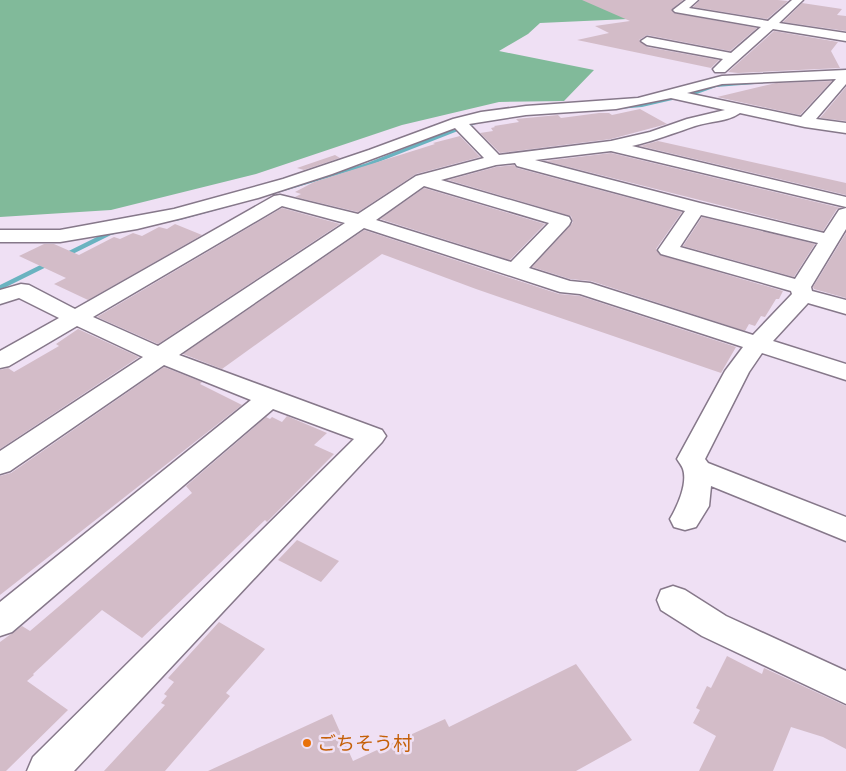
<svg xmlns="http://www.w3.org/2000/svg" width="846" height="771" viewBox="0 0 846 771" font-family="'Open Sans','Noto Sans JP',sans-serif">
<style>
.forest{fill:#81ba9a}
.lines{fill:none;stroke-linecap:round;stroke-linejoin:round}
.stream{fill:#6ab3c0;fill-rule:evenodd}
.building{fill:#d3bcc8}
.street-casing{stroke:#86788a;stroke-width:3}
.street{fill:#fff;fill-rule:evenodd}
.food-dot{fill:#e8710a;stroke:#efe0f4;stroke-width:2}
.labels{text-anchor:middle;stroke-width:5;stroke-linejoin:round;paint-order:stroke}
.near-food-label{font-size:19px;fill:#c56008;stroke:#efe0f4;text-anchor:start}
</style>
<rect width="100%" height="100%" fill="#efe0f4"/>
<path class="forest" d="M0,0H663L650,18L540,23L528,34L499,51L594,70L564,101L499,102L402,125L256,174L111,210L0,217Z"/>
<g class="lines">
<path class="stream" d="M776,80L778,81V82L716,87L694,95L642,107L619,109L616,107L619,105L642,103L691,93L715,85Z
M484,117L487,119L486,120L371,165L267,196L262,195L367,163Z
M233,202L235,203V205L176,221L173,219Z
M119,229L121,230V232L111,235L0,290V285L107,232Z"/>
</g>
<path class="building" d="M582,0H683L672,9L674,13L757,28L730,51L647,35L639,40L647,47L719,60L711,68L577,40L609,33L595,26L630,21Z
M700,0H778L788,1L767,19L693,7Z
M802,3L842,9L837,15L846,16V31L783,22Z
M774,31L838,42L831,51L840,68L738,73L728,72Z
M832,81L800,115L717,97L776,83Z
M846,87V121L820,118Z
M640,109L667,124L611,139L500,153L480,133L493,131L491,128L495,127L494,126L519,122L516,119L558,115L561,118L599,113H609L612,115Z
M460,136L480,157L416,174L358,212L295,197L301,194L295,192L314,182L435,144L433,143Z
M658,141L846,183V195L640,146Z
M611,153L841,208L837,209L823,231L545,161Z
M335,155L340,158L304,170L297,168Z
M514,165L517,168L682,212L656,249L660,255L783,291L779,299H776L765,317L761,316L755,326L749,324L745,331L591,281L570,279L532,267L570,226L573,222L571,216L448,180L496,167Z
M424,188L545,224L510,260L380,219Z
M282,208L340,224L158,344L97,317Z
M702,217L815,244L794,277L683,246Z
M175,224L202,235L88,300L54,284L66,278L19,256L44,244H54L79,255L114,237L120,239L133,233L142,236L159,227L167,229Z
M364,230L559,294L580,296L736,347L721,373L476,289L382,254L222,369L183,354Z
M846,233V298L814,289L813,287Z
M78,329L139,357L0,449V370L8,368L14,372L59,346L56,344Z
M164,367L202,382L200,384L242,405L0,595V476L11,473Z
M287,416L327,433L314,445L334,454L267,522L265,520L142,638L102,610L33,674L34,675L27,681L68,710L6,771H0V642L22,626L30,631L192,493L186,486L266,417L270,419L272,417L282,422Z
M297,540L339,561L321,582L278,560Z
M219,622L265,649L226,693L230,696L165,771H104L165,705L161,703L167,696L164,694L174,682L168,678Z
M727,656L762,674L764,668L846,706V749L823,737L791,727L773,771H699L716,736L693,723L700,710L696,708L707,686L711,688Z
M576,664L632,740L576,771H208L332,714L353,761L445,719L449,727Z"/>
<g class="lines">
<g class="street-casing">
<path id="street" d="M686,0H698L689,8L768,21L792,0H803L779,23L846,33V41L773,29L725,72H715L713,69L723,59L647,45L641,41L647,37L731,53L761,27L675,12L673,10Z
M846,70V84L816,119L846,123V133L805,127L740,113C727,122 710,121 695,126C674,133 654,141 632,146L846,197V207L611,151L535,160L700,203L824,233L839,210L846,208V229L811,287L812,291L846,300V314L808,303L773,341L846,364V380L762,353L749,372L705,459L708,463L846,517V541L711,486L709,506L696,527L685,530L674,527L670,519C677,507 688,484 683,469C682,466 679,462 677,459L725,371L743,347L580,294L560,292L364,228L179,355L382,430L386,436L382,442L74,771H27L33,757L354,439L273,409L12,632L0,636V602L251,400L164,365L10,471L0,474V451L143,357L77,326L9,366L0,368V351L59,318L19,298L0,304V290L21,284L29,285L75,309L274,196L280,195L358,214L416,176L484,158L455,128L332,174L258,198L182,218L137,229L60,242H0V230H60L174,209L283,179L369,150L453,119L481,112L526,106L638,98L722,76ZM836,79L801,117L687,93L722,84ZM671,98L725,110L687,119L650,132L611,141L499,155L469,124L526,115L616,109ZM515,163L517,166L685,211L658,250L661,254L791,291L792,294L753,335L590,283L570,281L529,268L569,225L571,221L569,217L441,180L496,165ZM424,186L549,223L511,262L376,220ZM282,206L345,223L158,346L93,317ZM701,215L818,243L795,279L680,247Z
M673,586L685,590L726,616L846,671V704L702,636L661,610L657,600L661,590Z"/>
</g>
<use href="#street" class="street"/>
</g>
<circle class="food-dot" cx="307" cy="743" r="5"/>
<g class="labels">
<g class="near-food-label">
<text x="317" y="750">ごちそう村</text>
</g>
</g>
</svg>
